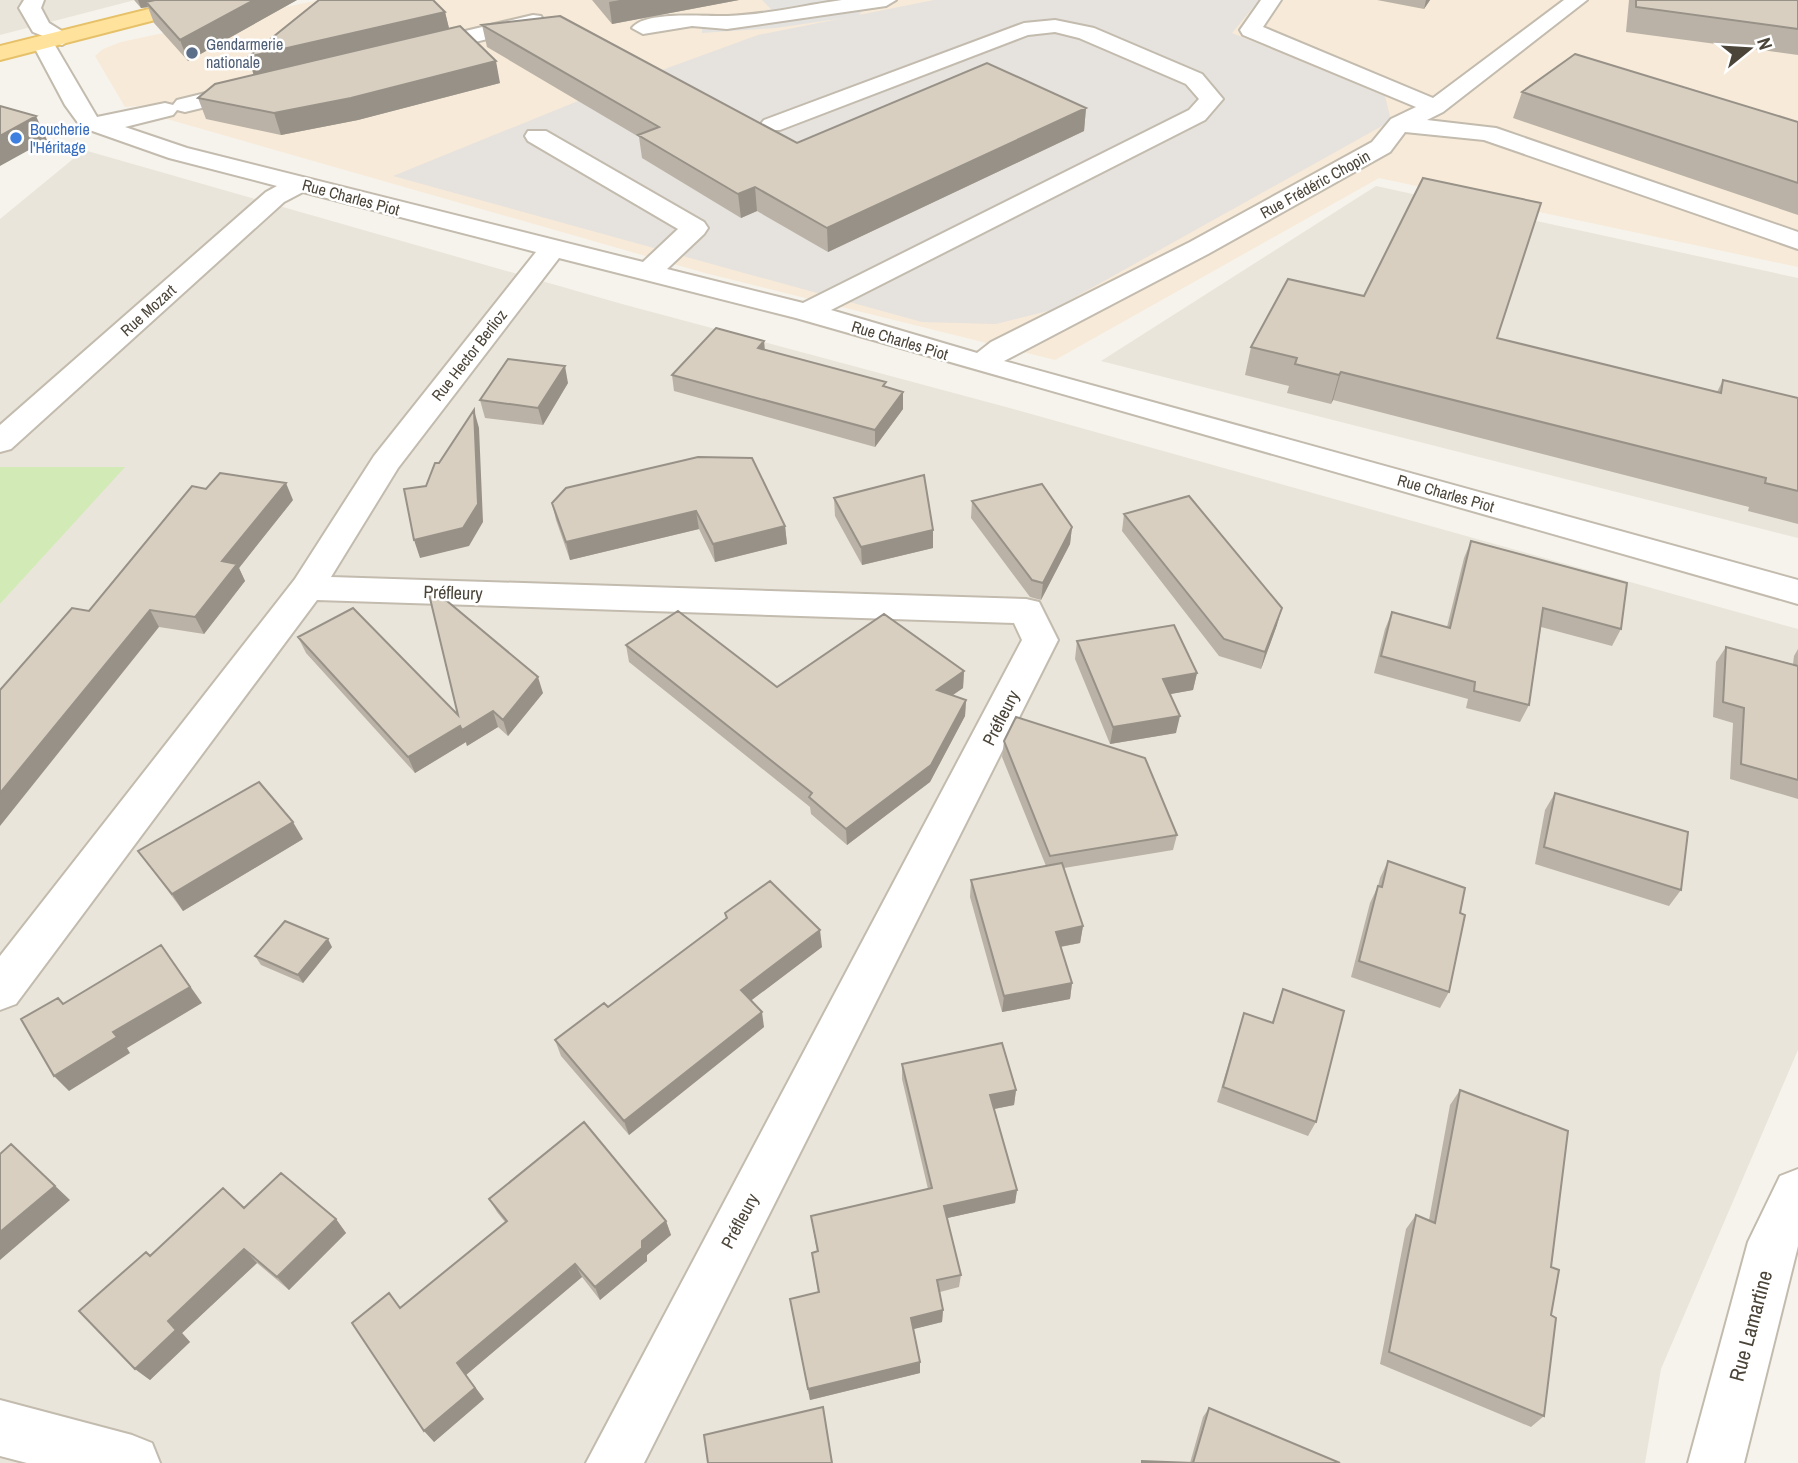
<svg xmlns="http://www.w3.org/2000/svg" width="1798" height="1463" viewBox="0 0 1798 1463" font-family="'Archivo Narrow',sans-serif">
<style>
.residential{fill:#eae5da}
.commercial{fill:#f7ead8}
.industrial{fill:#e6e2dd}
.green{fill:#d2eab5}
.parking{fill:#e5e3e0}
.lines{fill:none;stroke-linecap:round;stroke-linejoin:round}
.minor-casing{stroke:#c2bbae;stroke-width:4}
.major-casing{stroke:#e6c16a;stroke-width:4}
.minor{fill:#fff;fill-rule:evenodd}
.major{fill:#ffe39c;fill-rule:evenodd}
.wall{fill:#bab2a6}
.shaded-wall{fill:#979187}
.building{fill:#d8cfc1;stroke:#979187;stroke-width:2}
.service-dot{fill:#5c6f8a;stroke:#fff;stroke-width:2.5}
.shop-dot{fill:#3f7fe0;stroke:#fff;stroke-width:2.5}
.labels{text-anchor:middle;stroke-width:5;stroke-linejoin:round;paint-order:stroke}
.far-service-label{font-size:16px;fill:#4e5e75;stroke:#fff;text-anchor:start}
.far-shop-label{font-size:16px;fill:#366cbe;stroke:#fff;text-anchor:start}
.far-street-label{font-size:16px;fill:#4b4439;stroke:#fff}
.street-label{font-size:18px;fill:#4b4439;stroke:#fff}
.near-street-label{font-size:21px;fill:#4b4439;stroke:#fff}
</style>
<rect width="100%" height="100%" fill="#f6f3ec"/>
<path class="residential" d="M0,0H135L0,35Z
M84,150L622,304L1006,407L1798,629V1050L1661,1369L1645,1463H0V604L124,467H0V219Z
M1376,186L1798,278V538L1101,361Z"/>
<path class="commercial" d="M319,0H1798V267L1379,178L1055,360L705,273L167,119L151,105L125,107L95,56L103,49L121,42Z"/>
<path class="industrial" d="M934,0H1259L1232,33L1385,96L1391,121L1052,310L996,324L922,322L393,176L588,97L758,35Z"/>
<path class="green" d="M0,467H125L0,604Z"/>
<path class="parking" d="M762,0H872L858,16L776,28L702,33V25L771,9Z"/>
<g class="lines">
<g class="minor-casing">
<path id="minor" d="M24,0H44L41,8L49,23L73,38L62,45L53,42L97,117L165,103L173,105L177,100L251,82L259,84L263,89L259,94L185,112L177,110L173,115L125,127L187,148L643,262L678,229L528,141L525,136L528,131H546L704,222L708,228L704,234L667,269L803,303L1189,110L1199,99L1186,84L1079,38L1055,32L1028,35L780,130H764L760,125L764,120L1024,23L1055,20L1094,28L1202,74L1223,99L1205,120L831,310L977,353L991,342L1190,242L1372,142L1391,119L1416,107L1243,35L1240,30L1261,0H1281L1263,27L1433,98L1564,0H1587L1443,112L1427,120L1496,128L1798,232V249L1484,140L1405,132L1390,152L1208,254L1004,361L1798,580V604L796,318L559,258L398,468L331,577L1026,599L1039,602L1058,640L644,1463H586L1022,640L1014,623L317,600L16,1004L0,1010V956L295,579L374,456L536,252L303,192L284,202L11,449L0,452V425L266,192L277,186L169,158L81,127L65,105L32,43L43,36L33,32L19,8Z
M842,0H896L886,6L727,29L692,26L643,34L632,28C645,10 708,17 728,16C766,15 805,5 842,0Z
M533,15L541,16L544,21L541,26L418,56L407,49L410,44Z
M1798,1169V1246L1744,1463H1688L1748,1242L1780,1176Z
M0,1400L132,1435L152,1443L160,1463H27L0,1456Z"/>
</g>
<g class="major-casing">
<path id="major" d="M185,0H220L217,4L0,60V46Z"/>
</g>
<use href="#minor" class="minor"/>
<use href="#major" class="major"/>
</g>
<path class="wall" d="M134,0H297L188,61L154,23L148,7L141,8Z
M318,0H433L445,12L449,29L500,83L358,120L281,135L206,119L198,98L254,75L248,57Z
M592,0H739L612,24Z
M1377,0H1430L1424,9Z
M1629,0H1798V55L1626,32Z
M482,25L797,143L1086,108L1084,131L828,252L757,211L741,218L642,158L639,137L487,47Z
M1522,92L1798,122V215L1513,118Z
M1497,338L1717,392L1723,380L1798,398V524L1748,511L1749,507L1333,400L1331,404L1287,393L1289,386L1245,375L1251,347Z
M764,341L765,350L886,387L903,409L875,447L674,391L672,375Z
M568,383L543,425L485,418L480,400Z
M566,488L785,526L787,544L715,562L699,529L570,560L556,520L552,503Z
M834,498L933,548L862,565L835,516Z
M293,500L239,568L245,581L204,634L159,627L89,611Z
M972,501L1072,527L1070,544L1041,600L1030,597L971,518Z
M1124,514L1277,625L1261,669L1219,656L1122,531Z
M1471,541L1621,629L1612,646L1541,627L1529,705L1520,722L1466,708L1468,699L1374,673L1385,629L1392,612L1447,627L1464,558Z
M298,637L458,715L543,693L508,736L498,727L467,746L466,742L415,773L306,653Z
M1077,641L1197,673L1193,690L1170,694L1176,733L1110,744L1075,659Z
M626,645L777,687L964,671L963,688L952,695L966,700L965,716L930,782L847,845L811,814L810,807L629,662Z
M1726,647L1793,664L1794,656L1798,649V799L1730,779L1733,723L1713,717L1716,662Z
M1004,741L1177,835L1173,850L1064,868L1083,926L1080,943L1061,947L1072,983L1070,999L1002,1012L970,897L971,880L1046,866L1002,757Z
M1555,793L1681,890L1669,906L1535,864L1545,810Z
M303,839L183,911L138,851Z
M1388,861L1460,913L1449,992L1440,1008L1351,977L1370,903L1378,886L1380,878Z
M725,913L822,947L751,1000L764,1027L629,1135L561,1056L555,1040L608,1007L726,919Z
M332,947L303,983L261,965L255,956Z
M1283,989L1316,1122L1308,1136L1217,1102L1239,1029L1244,1013L1272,1022Z
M902,1064L1016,1090L1014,1105L994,1109L1017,1190L1015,1203L947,1218L961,1275L959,1287L940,1292L943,1310L942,1322L913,1329L920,1362V1373L810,1400L792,1311L818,1292L812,1253L817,1251L811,1216L928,1189L902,1079Z
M1460,1090L1551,1267V1315L1544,1416L1531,1427L1380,1364L1406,1229L1416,1215L1429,1220L1450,1105Z
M489,1199L666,1221L671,1235L647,1255V1261L600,1300L582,1277L466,1375L484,1399L434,1442L400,1308L505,1222L497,1212Z
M244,1208L336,1219L346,1233L289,1290L257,1263L182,1333L190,1342L150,1380L135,1369L150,1256Z
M1209,1408L1340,1463H1141L1142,1461L1190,1463L1203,1417Z"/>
<path class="shaded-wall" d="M138,0H174L146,2L148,7L141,8Z
M254,0H297L188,61L180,40Z
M620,0H739L612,24L609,2Z
M1426,0H1430L1424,9Z
M445,12L450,32L255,79L248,57Z
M496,61L500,83L358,120L281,135L274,113Z
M1086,108L1084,131L828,252L827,228Z
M36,116L47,140L0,166V136Z
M755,187L757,211L741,218L738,194Z
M764,341L765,358L758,348Z
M565,366L568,383L543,425L538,408Z
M1341,372L1333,400L1331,404L1339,375Z
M903,392V409L875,447V430Z
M474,410L479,428L483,522L469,546L420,558L414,540Z
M286,483L293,500L239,568L245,581L204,634L195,617L222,561Z
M696,511L699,529L570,560L566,542Z
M785,526L787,544L715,562L713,544Z
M1072,527L1070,544L1041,600L1043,583Z
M933,530V548L862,565L861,547Z
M1282,608L1277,625L1261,669L1265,652Z
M150,610L159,627L0,826V793Z
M964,671L963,688L936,707L937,690Z
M1197,673L1193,690L1160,696L1163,679Z
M538,677L543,693L508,736L503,720Z
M966,700L965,716L930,782L847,845L846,829Z
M493,711L498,727L467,746L466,742L415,773L408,757L460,726Z
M1180,716L1176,733L1110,744L1113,727Z
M293,822L303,839L183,911L172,894Z
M1083,926L1080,943L1053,948L1056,932Z
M820,930L822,947L744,1006L741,990Z
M328,939L332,947L303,983L298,975Z
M161,945L202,1003L127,1048L130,1053L69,1091L54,1076L113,1032Z
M1072,983L1070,999L1002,1012L1004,996Z
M762,1012L764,1027L629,1135L624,1121Z
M1016,1090L1014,1105L989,1110L990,1095Z
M11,1144L70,1200L0,1260V1232Z
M1017,1190L1015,1203L943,1219L944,1206Z
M336,1219L346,1233L289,1290L277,1277Z
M666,1221L671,1235L647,1255V1261L600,1300L595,1287L642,1241Z
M244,1249L257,1263L182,1333L190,1342L150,1380L135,1369L168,1321Z
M575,1264L582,1277L466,1375L484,1399L434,1442L424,1431L457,1363Z
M943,1310L942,1322L910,1330L911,1318Z
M920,1362V1373L810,1400L808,1389Z"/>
<path class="building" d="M155,0H254L180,40L146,2Z
M319,0H433L445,12L248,57Z
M1636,0H1798V29L1636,7Z
M560,16L797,143L987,63L1086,108L827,228L755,187L738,194L638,135L659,127L482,25Z
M460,26L496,61L351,98L274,113L198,98L215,84Z
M1575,54L1798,122V183L1522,92Z
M0,106L36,116L0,136Z
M1423,178L1541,203L1497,338L1721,393L1723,380L1798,398V491L1765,483L1766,478L1341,372L1339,375L1295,364L1297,358L1251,347L1288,279L1364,296Z
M716,328L764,341L758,348L886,382L883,386L903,392L875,430L672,375Z
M508,359L565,366L538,408L480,400Z
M474,410L478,504L463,528L414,540L404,489L426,486L435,463H439Z
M698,457L752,458L785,526L713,544L696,511L566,542L552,503L566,488Z
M220,473L286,483L222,561L237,564L195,617L150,610L0,793V690L72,608L89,611L192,486L206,489Z
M924,475L933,530L861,547L834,498Z
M1042,484L1072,527L1043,583L1032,580L972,501Z
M1189,496L1282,608L1265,652L1224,639L1124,514Z
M1471,541L1627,583L1621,629L1543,608L1529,705L1474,691L1475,682L1381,656L1392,612L1450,628Z
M428,590L435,591L538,677L503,720L493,711L462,730L460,726L408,757L298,637L353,608L458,715Z
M678,611L777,687L884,614L964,671L937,690L966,700L931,765L846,829L809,797L812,793L626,645Z
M1174,625L1197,673L1163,679L1180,716L1113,727L1077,641Z
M1726,647L1798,666V780L1741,764L1744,708L1723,702Z
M1016,717L1145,758L1177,835L1050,856L1004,741Z
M259,782L293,822L172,894L138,851Z
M1555,793L1688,832L1681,890L1544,847Z
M1388,861L1465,888L1460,913L1465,915L1449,992L1359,961L1378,886L1382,887Z
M1062,863L1083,926L1056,932L1072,983L1004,996L971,880Z
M770,881L820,930L741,990L762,1012L624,1121L555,1040L604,1003L608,1007L727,918L725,913Z
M285,921L328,939L298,975L255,956Z
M161,945L190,987L113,1032L117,1037L54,1076L21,1019L58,998L63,1004Z
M1283,989L1344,1011L1316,1122L1223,1087L1244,1013L1273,1023Z
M1002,1043L1016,1090L990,1095L1017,1190L944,1206L961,1275L937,1280L943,1310L911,1318L920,1362L808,1389L790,1299L819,1292L812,1253L818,1251L811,1216L932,1188L902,1064Z
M1460,1090L1568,1131L1551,1267L1559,1270L1551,1315L1556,1318L1544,1416L1389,1352L1416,1215L1435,1223Z
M584,1122L666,1221L642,1241V1248L595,1287L575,1264L457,1363L475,1388L424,1431L352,1323L389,1293L400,1308L507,1221L489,1199Z
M11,1144L55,1186L0,1232V1154Z
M281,1173L336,1219L277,1277L244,1249L168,1321L176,1330L135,1369L79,1311L146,1252L150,1256L223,1188L244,1208Z
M823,1407L832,1463H708L704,1435Z
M1209,1408L1340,1463H1142V1461L1193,1463Z"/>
<circle class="service-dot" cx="192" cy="53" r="7"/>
<circle class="shop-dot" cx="16" cy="138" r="7"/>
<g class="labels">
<g class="far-service-label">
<text x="206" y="50">Gendarmerie<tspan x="206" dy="18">nationale</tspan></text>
</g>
<g class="far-shop-label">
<text x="30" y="135">Boucherie<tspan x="30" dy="18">l'Héritage</tspan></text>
</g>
<g class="far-street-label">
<text transform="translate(1315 184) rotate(-29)" y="6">Rue Frédéric Chopin</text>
<text transform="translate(351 197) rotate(15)" y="6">Rue Charles Piot</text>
<text transform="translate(148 310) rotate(-42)" y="6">Rue Mozart</text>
<text transform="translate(900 340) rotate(17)" y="6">Rue Charles Piot</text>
<text transform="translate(469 355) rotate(-52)" y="6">Rue Hector Berlioz</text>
<text transform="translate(1446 493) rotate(16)" y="6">Rue Charles Piot</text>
</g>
<g class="street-label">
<text transform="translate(453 593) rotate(2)" y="6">Préfleury</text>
<text transform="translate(1001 718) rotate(-63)" y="6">Préfleury</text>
<text transform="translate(740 1221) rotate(-62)" y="6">Préfleury</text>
</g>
<g class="near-street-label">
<text transform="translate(1751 1326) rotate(-75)" y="7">Rue Lamartine</text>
</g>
</g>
<g transform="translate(1749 49) rotate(72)" stroke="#ffffff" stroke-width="5" paint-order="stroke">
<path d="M0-5L12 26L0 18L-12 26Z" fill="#4b4439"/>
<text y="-10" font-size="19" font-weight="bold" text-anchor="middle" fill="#4b4439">N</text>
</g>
</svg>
